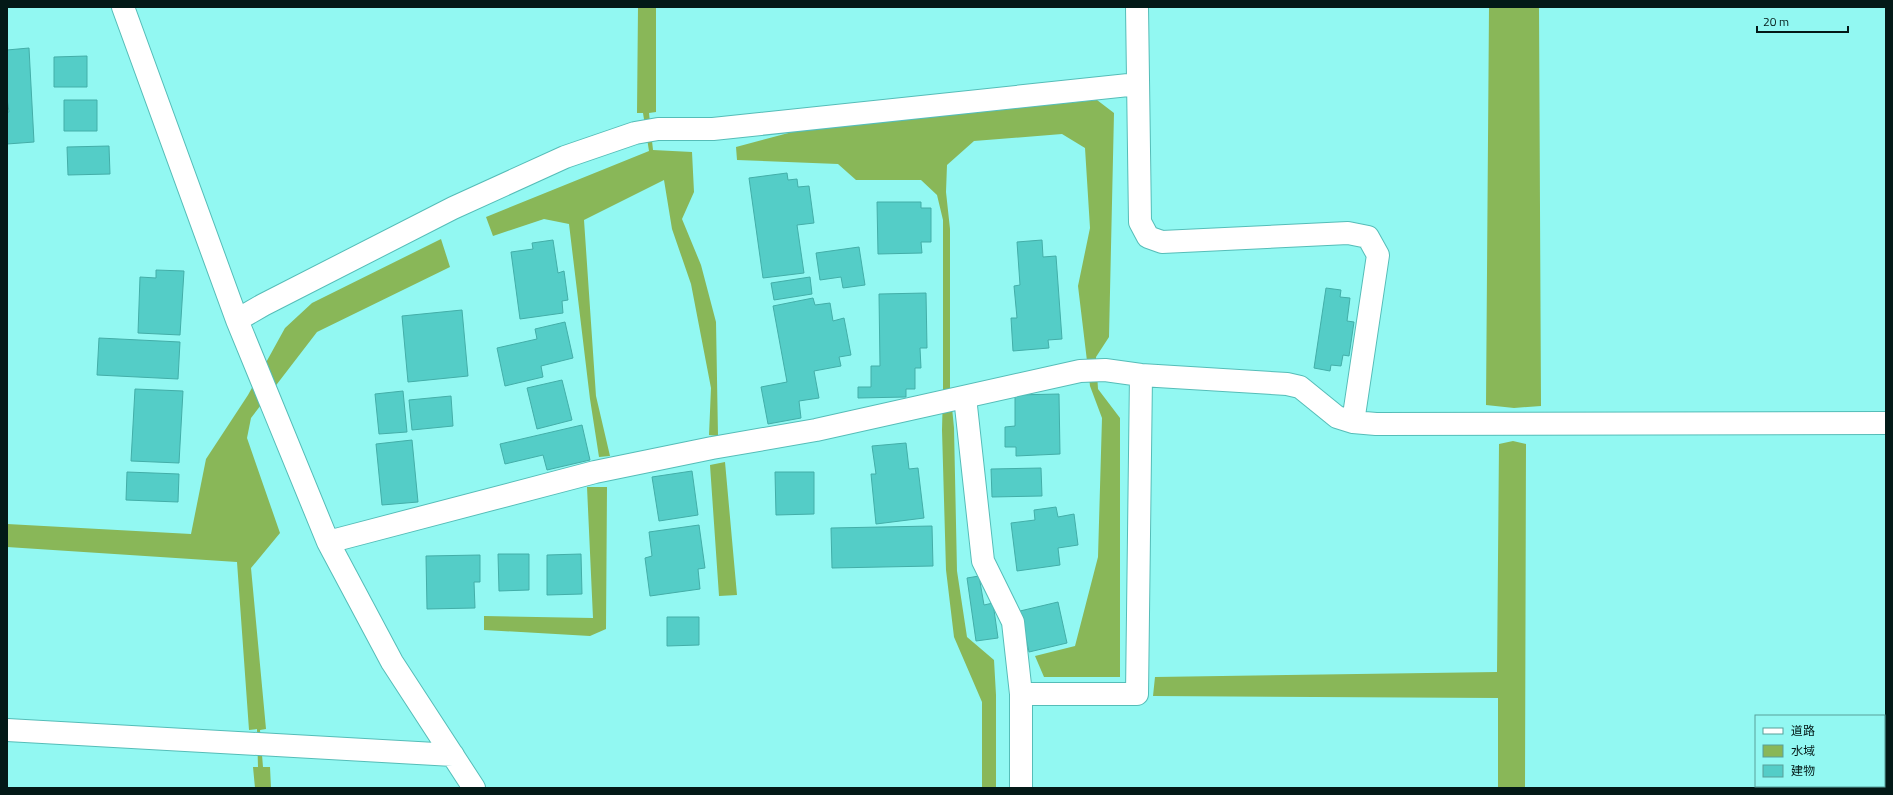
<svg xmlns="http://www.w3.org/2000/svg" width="1893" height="795" viewBox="0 0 1893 795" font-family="'Titillium Web','Noto Sans JP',sans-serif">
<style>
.water{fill:#89b758}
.building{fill:#54cdc7;stroke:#43aea8}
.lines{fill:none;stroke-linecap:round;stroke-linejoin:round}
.minor-casing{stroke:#55bdb8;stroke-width:24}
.minor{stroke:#fff;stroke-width:22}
</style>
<rect width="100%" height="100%" fill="#92f8f2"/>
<path class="water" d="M638,7H656V112L649,113L653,150L692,152L694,192L682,219L701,265L716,322L718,436L709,435L711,388L691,284L672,229L664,180L584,220L596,396L610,456L599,457L590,399L569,224L544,219L493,236L486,217L649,151L643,113H637Z
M1489,7H1539L1541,406L1514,408L1486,405Z
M1097,100L1114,113L1109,337L1096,357L1098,389L1120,418V677H1044L1035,656L1075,646L1098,557L1102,418L1090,386L1078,286L1090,228L1085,148L1062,134L974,141L947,165L946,192L950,229V387L954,428L957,571L967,637L994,660L996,695V788H982V702L954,637L946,570L942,430L943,390V220L937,195L921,180H856L838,164L737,160L736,147L796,131Z
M441,239L450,267L317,332L251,418L247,438L280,533L251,568L266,729L260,730L263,767H270L271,788H255L253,767H258L257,729L249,730L237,562L7,547V524L191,534L206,459L248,395L285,328L312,303Z
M1513,441L1526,444L1525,788H1498V698L1153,696L1155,677L1497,672L1499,444Z
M725,462L737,595L719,596L710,465Z
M587,487H607L606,629L590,636L484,630V616L593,618Z"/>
<path class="building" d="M29,48L34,142L7,144V112H9L7,99V50Z
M87,56V87H54V57Z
M64,100H97V131H64Z
M109,146L110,174L68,175L67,147Z
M787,173L788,180L797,179L798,187L809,186L814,223L797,225L804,273L763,278L749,178Z
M877,202H921V208H931V242H921L922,253L878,254Z
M553,240L558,273L564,271L568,300L562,301L563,313L520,319L511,252L533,249L532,243Z
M1042,240L1043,257L1056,256L1062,339L1048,340L1049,348L1013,351L1011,318H1017L1014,286L1020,285L1017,242Z
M859,247L865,285L843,288L841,277L820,280L816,253Z
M156,270L184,271L180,335L138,333L140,277L156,278Z
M810,277L812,294L774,300L771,283Z
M1326,288L1341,290L1340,297L1350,298L1347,321L1354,322L1349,356L1343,355L1341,366L1331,365L1330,371L1314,368Z
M926,293L927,348H920L921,368H915V389H906V397L858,398V387H871V366H880L879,294Z
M813,298L815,305L830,303L833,321L844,318L851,355L839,357L841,366L814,371L819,398L799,401L801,418L768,424L761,387L787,382L773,306Z
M462,310L468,376L408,382L402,316Z
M565,322L573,358L541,366L543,377L505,386L497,348L537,339L535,329Z
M99,338L180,342L178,379L97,375Z
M562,380L572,420L537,429L527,388Z
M135,389L183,391L179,463L131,461Z
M403,391L407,432L379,434L375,394Z
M1059,394L1060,454L1016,456V447H1005V427L1015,426V395Z
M451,396L453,426L412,430L409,400Z
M582,425L590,460L547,470L543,455L505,464L500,444Z
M412,440L418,502L382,505L376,444Z
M906,443L909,469L918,468L924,518L876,524L871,474H876L872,446Z
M1041,468L1042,496L992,497L991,469Z
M692,471L698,515L659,521L652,477Z
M127,472L179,474L178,502L126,500Z
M775,472H814V514L776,515Z
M1056,507L1058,517L1074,514L1078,545L1058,548L1060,565L1017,571L1011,523L1035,520L1034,510Z
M699,525L705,568L698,569L700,589L650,596L645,558L652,556L649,532Z
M932,526L933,566L832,568L831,528Z
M498,554H529V590L499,591Z
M581,554L582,594L547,595V555Z
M480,555V582H474L475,608L427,609L426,556Z
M979,576L984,605L993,603L998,638L976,641L967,578Z
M1058,602L1067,643L1029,652L1020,611Z
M667,617H699V645L667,646Z"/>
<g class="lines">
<g class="minor-casing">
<path id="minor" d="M123,7L237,320L328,542L392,662L474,788
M237,320L263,305L453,208L565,157L635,133L658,129H713L1138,84
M965,397L983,561L1013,622L1021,694V788
M1353,422L1376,424L1886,423
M328,542L595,472L712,448L816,430L1080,371L1105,370L1141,375L1287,384L1300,387L1337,417L1353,422L1378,255L1368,237L1348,233L1162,242L1148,237L1140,222L1137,7
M1021,694H1137L1141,375
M7,730L453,755"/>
</g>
<use href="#minor" class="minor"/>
</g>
<rect width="1893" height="795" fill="none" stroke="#031917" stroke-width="16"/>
<rect x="1755" y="715" width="130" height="72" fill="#92f8f2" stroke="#599f9a"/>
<rect x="1763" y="728" width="20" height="6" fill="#ffffff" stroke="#599f9a"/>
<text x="1791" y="735" font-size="12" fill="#031917">道路</text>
<rect x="1763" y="745" width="20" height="12" fill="#89b758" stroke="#599f9a"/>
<text x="1791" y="755" font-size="12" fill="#031917">水域</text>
<rect x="1763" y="765" width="20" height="12" fill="#54cdc7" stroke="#599f9a"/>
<text x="1791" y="775" font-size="12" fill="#031917">建物</text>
<path d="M1757 26v6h91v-6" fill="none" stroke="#031917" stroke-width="2"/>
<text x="1763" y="26" font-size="12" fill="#031917" stroke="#92f8f2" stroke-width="3" paint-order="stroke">20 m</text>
</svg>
